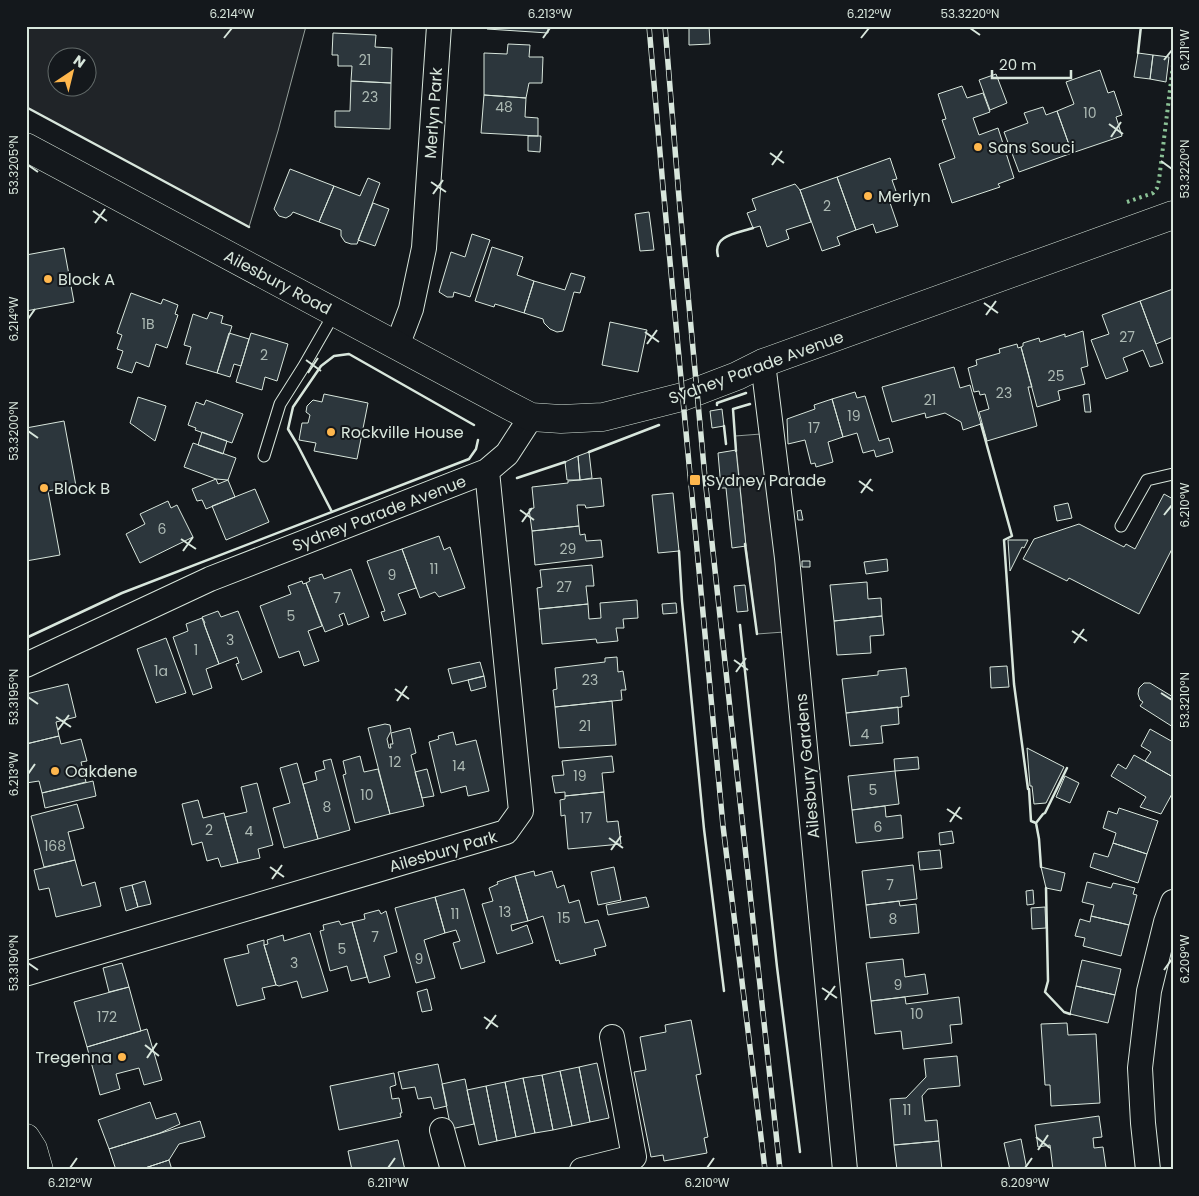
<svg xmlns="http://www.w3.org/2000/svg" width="1199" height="1196" viewBox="0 0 1199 1196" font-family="Poppins,sans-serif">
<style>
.green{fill:#202428;stroke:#939e99;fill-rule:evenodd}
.building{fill:#2c363c;stroke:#d8e6dc}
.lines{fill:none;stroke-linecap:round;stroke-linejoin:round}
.service-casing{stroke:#d8e6dc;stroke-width:13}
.minor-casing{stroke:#d8e6dc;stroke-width:26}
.tertiary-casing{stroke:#d8e6dc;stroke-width:29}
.secondary-casing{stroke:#d8e6dc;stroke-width:29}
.service{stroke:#14181c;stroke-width:11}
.minor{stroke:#14181c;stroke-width:24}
.tertiary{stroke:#14181c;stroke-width:28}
.secondary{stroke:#14181c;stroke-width:28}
.rail-casing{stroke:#d8e6dc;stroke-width:5.5}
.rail{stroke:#14181c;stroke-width:4;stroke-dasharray:11;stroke-linecap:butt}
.hedge{stroke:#8ac095;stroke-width:4;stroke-dasharray:2.5 4;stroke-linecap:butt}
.wall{stroke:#d8e6dc;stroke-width:2.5}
.ticks{fill:none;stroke:#d8e6dc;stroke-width:2}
.poi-dot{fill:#ffb74d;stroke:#14181c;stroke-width:2}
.labels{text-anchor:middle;stroke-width:4;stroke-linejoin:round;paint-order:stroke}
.number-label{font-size:14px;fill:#adbab4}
.street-label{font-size:16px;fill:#d8e6dc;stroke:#14181c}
.poi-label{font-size:16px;fill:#d8e6dc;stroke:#14181c;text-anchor:start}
.neatline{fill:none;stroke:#d8e6dc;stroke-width:2}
.ticks-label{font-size:12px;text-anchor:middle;fill:#d8e6dc}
</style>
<rect width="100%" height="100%" fill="#14181c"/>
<path class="green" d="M26,26H306L278,131L249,227L26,107ZM58,58H88V88H58Z
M761,434L784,632L757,634L746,546L735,436Z"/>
<path class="building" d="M487,26H548V33L487,29Z
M689,26H709L710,44L689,45Z
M333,33L376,35L375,47L392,48L391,83L351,81L352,66H338V55H332Z
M508,44L530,45L529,57H543L542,83H529L526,98L484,95V53L507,54Z
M1138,53L1153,55L1150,79L1134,77Z
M1153,55L1169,57L1166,82L1150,79Z
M1100,70L1108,93L1114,91L1122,115L1116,117L1122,136L1072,153L1057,111L1074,104L1066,82Z
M996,74L1007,103L990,110L979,80Z
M351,81L391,83L390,129L335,127V111H350Z
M962,86L967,98L983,93L990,112L973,118L979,135L998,128L1014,178L998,184L1000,187L952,203L939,164L955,158L942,120L946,119L938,94Z
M484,95L526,98L525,117L538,118V136L481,133Z
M1043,107L1046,115L1057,111L1072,153L1019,172L1004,132L1028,123L1024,113Z
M528,136H541L540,152L528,151Z
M890,158L897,179L892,180L897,194L888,197L898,226L876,233L873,224L856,230L837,177Z
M290,169L334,186L319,222L293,212L291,215L286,218L279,216L274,209Z
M837,177L856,230L837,237L840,245L822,251L800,190Z
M368,178L380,183L357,244H351L345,242L341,236V230L319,222L334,186L360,196Z
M795,184L800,190L811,222L786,230L789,239L767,247L760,226L753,228L747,213L756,210L752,199Z
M373,203L389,209L375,246L358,240Z
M649,212L654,250L640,251L635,214Z
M472,234L490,240L470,297L454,292L453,297H447L439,292L451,252L465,257Z
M492,247L523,257L517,275L534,281L524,313L495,304L494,307L475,301Z
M64,248L74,302L26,311V255Z
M571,273L585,277L580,293L574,292L563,331L557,332L550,329L544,323L543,319L524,313L534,281L565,290Z
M1173,289V337L1156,344L1140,301Z
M131,293L161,304L163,299L178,305L175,314L178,315L167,348L156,344L149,367L136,362L132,373L117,368L123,351L117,349L122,335L117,333Z
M1140,301L1163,363L1150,367L1143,350L1123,358L1128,371L1106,379L1091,340L1109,334L1102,315Z
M210,312L223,316L221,323L232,326L217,373L186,364L191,347L184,345L193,314L207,319Z
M610,322L647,330L638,372L602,365Z
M1083,331L1088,366L1081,368L1085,384L1058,391L1060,400L1037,407L1021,347L1023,346V343L1039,338L1040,342L1065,334V337Z
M229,333L249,339L241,366L234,364L230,377L217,373Z
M251,333L288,344L277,381L265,377L262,390L236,382Z
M1017,344L1018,348L1021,347L1032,387H1028L1037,426L987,441L979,412L989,409L985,394L980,395L979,391L974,392L968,368L977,365L976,360L1000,353L999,349Z
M954,367L960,388L970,385L981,424L963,430L961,422L945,413L926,418L925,413L892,422L882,387Z
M855,392L857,398L865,396L879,441L889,438L893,452L876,457L874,450L863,453L857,433L843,437L832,399Z
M324,394L368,403L357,459L314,451L316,443L299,440L302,423H308L310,415L306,412L307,406L313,400L322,402Z
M1089,394L1091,412H1085L1083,395Z
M138,397L166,406L155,441L130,423Z
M832,399L843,437L828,442L833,462L816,467L815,463L811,464L805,440L788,444L787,419L815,409L814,405Z
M206,400L243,414L232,443L195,430L196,428L188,425L196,402L204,405Z
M722,409L724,426L712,428L710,411Z
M64,421L76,486L48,491L60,555L26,561V428Z
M202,432L227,441L223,454L198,445Z
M193,443L236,458L228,480L216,479L184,467Z
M736,450L746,546L732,548L726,488H721L718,453Z
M589,452L592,478L580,480L578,456Z
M578,456L580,480H567L565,462Z
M601,478L604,506L586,508L585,505H577L579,526L532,531L529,509L534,508L532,487L568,483V481Z
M216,479L218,484L228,480L235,497L206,509L202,500L197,501L192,489Z
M255,489L269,522L226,540L212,506Z
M673,493L679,551L658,553L652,495Z
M1164,494L1173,499V547L1139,614L1069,578L1067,581L1023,559L1034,539L1079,524L1124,547L1126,544L1135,549Z
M168,501L171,508L177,505L193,537L140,563L126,534L145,524L140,514Z
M1068,503L1072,518L1057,521L1054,506Z
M801,510L803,520H798L797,511Z
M579,526L580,535L585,534L586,541L601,540L603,557L535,565L532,531Z
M439,536L444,550L450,547L465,588L439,597L435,592L420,598L402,549Z
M1008,540H1028L1024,548L1022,547L1010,571Z
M402,549L416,588L398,594L406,614L384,621L381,612L385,611L367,561Z
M887,559L888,571L866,574L864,562Z
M802,561H810V567H802Z
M592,565L594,586H586L588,604L539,609L537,588L542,587L540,570Z
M351,569L369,617L348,625L344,613L339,615L343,625L325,632L306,583L310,581L309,578L322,574L324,579Z
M302,581L303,584L306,583L322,626L308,631L319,661L304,666L299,651L279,658L260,606L291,594L288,586Z
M867,582L868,599L881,598L882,616L834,621L830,585Z
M745,585L748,611L737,612L734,586Z
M637,600L638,618L623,619L624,628H616L618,641L597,643L596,639L542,644L539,609L588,604L589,619L601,618L600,603Z
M676,603L677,613L663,614L662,604Z
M218,611L221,617L238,611L262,672L242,680L236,664L239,663L237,657L219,664L204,624L205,623L202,617Z
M882,616L884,635L870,636L871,653L837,655L834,621Z
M202,618L219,664L206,669L212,688L193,695L173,637L188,631L186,624Z
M166,638L186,693L156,703L137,649Z
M617,657L618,672L623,671L626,690H621L622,700L555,707L553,690L557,689L555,668L605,662V658Z
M480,662L484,676L452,684L448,669Z
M1007,666L1009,687L991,688L990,667Z
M906,668L909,696L901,697L902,707L846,713L842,679L878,675V671Z
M484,676L486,687L471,691L468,680Z
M1144,683H1150L1173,697V727L1140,706L1143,702L1140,700L1138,694L1139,688Z
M68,684L76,717L56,722L59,736L26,744V694Z
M612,701L616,745L559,748L555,707Z
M898,707L899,724L881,726L883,743L850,746L846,713Z
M385,724L390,725L391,731L387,739L389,748H391L390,744H393L391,733L410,728L416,753L411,755L424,806L390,814L368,728Z
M1150,729L1173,742V777L1145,761L1151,752L1141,746Z
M453,732L456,745L476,740L489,791L468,796L466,786L441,793L429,742L439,739L438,736Z
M59,736L61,744L81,739L87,761L81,762L86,782L42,793L39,781L26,783V744Z
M1027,748L1064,767L1046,803L1034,804L1032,786H1030Z
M1134,755L1173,777V792L1161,814L1140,807L1146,797L1111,776L1118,764L1126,769Z
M360,756L364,772L378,769L390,814L355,823L343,775L346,774L343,761Z
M612,756L614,772L602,773L604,792L565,796V792L555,793L552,776L564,775L562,761Z
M918,757L919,769L895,771L894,759Z
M331,759L350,830L318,839L303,784L317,780L315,772L325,769L323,761Z
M297,763L318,839L284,848L273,808L290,803L280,768Z
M427,769L434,796L422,798L415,772Z
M895,771L899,804L852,810L848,776Z
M1065,776L1079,783L1070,803L1056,797Z
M93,781L96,796L45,808L42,793Z
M257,783L273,845L258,849L260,858L238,863L225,817L247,812L241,787Z
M604,792L607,822L618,821L621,844L568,849L565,815L561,816L560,800L565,799V796Z
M198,800L203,818L224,813L238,863L221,867L218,858L207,861L202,842L192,845L182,804Z
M77,804L84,828L68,832L75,860L44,867L31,816Z
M885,806L886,817L901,815L903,838L856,843L852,810Z
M1119,808L1158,821L1147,854L1113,843L1116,833L1103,828L1108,811L1117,814Z
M952,831L954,843L940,845L939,833Z
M1113,843L1147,854L1138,883L1090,867L1094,853L1108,857Z
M940,850L942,868L920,870L918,852Z
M75,860L82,886L95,882L101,906L56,917L49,888L39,890L34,870Z
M913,865L917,899L866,905L862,871Z
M614,867L621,900L598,905L591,872Z
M1041,867L1065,873L1061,891L1046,888Z
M534,871L535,876L552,871L557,888L564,885L569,903L579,900L585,923L598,920L606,946L594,949L596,955L560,964L559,960L556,961L543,916L528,921L515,876Z
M515,876L528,921L511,925L512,931L527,925L533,943L497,954L482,904L493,901L489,888L498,884L497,882Z
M145,881L151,904L138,907L132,885Z
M1087,882L1111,888L1113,883L1135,888L1133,894L1137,895L1129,925L1091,916L1094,905L1082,902Z
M132,885L138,907L126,911L120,888Z
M464,889L485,962L461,969L453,943L460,941L456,930L445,933L435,897Z
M1033,890L1034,904L1027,905L1026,891Z
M435,897L445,933L424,940L435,978L416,983L395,908Z
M646,897L649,907L608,915L606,905Z
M899,901L900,906L916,904L919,933L870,938L866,905Z
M1045,907L1046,928L1032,929L1031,908Z
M379,910L381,914L386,911L397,952L384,956L390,977L369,983L352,922L365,919L364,914Z
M1091,916L1129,925L1121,956L1083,946L1085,938L1075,936L1080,919L1090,922Z
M339,921L341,925L352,922L367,977L351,981L347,966L330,971L320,931L324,930L323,925Z
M310,933L328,991L302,998L297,981L279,986L276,985L264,945L268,944L267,940L283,935L284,941Z
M264,940V945L276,985L262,988L265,999L237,1006L224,959L249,953L247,945Z
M903,959L905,977L925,974L928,994L871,1001L866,963Z
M1082,960L1121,969L1115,995L1076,986Z
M122,963L129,987L109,992L103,968Z
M1076,986L1115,995L1108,1023L1070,1014Z
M129,987L141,1031L87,1047L74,1002Z
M427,989L432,1010L422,1012L417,992Z
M905,997L906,1004L959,997L962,1024L950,1025L952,1043L903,1049L901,1031L875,1034L871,1001Z
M691,1020L701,1074L696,1075L708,1137L704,1138L707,1153L664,1161L663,1155L651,1157L634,1072L646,1070L640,1037L666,1032L665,1025Z
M1067,1023L1068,1035L1096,1034L1100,1103L1051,1106L1050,1085H1045L1041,1024Z
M147,1029L162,1080L144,1085L139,1068L116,1074L120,1089L100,1095L87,1047Z
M957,1056L960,1086L928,1089L922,1096L925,1121L937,1120L939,1141L894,1145L890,1099L906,1098L926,1077L924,1059Z
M597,1063L609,1118L590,1122L579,1067Z
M438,1064L447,1106L434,1109L431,1097L418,1099L415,1087L402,1089L398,1072Z
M579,1067L590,1122L572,1126L560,1071Z
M560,1071L572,1126L553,1130L542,1075Z
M394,1073L396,1085L390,1087L392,1099L399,1098L402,1113H400L401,1117L339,1130L330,1086Z
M542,1075L553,1130L535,1133L523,1078Z
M523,1078L535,1133L516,1137L505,1082Z
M465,1079L474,1124L451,1129L442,1084Z
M505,1082L516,1137L497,1141L486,1086Z
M486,1086L497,1141L479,1145L467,1090Z
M150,1102L156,1119L176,1113L180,1124L160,1133L109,1149L98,1120Z
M1099,1116L1102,1137L1093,1138L1094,1148L1103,1147L1106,1168L1092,1170H1053L1050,1145L1038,1147L1035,1125Z
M200,1121L205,1137L179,1144L169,1160L139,1170H116L109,1149Z
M1021,1139L1027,1170H1010L1004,1143Z
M398,1140L405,1170H352L348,1151Z
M939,1141L942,1170H897L894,1145Z
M169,1160L172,1170H139Z"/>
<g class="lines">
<g class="service-casing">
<path id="service" d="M264,456L280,404L304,366L335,312
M1121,526L1147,480L1173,474"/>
</g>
<g class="minor-casing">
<path id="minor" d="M397,346L411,309L424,248L439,26
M763,363L787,558L845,1170
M26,665L210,579L487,471L507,454L531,417
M28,973L506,832L521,811L487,471
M442,1130L453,1170
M582,1170L634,1157L612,1037
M1148,1170L1143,1123L1140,1068L1149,991L1166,922L1173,902"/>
</g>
<g class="tertiary-casing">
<path id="tertiary" d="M26,147L504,403L531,417L561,419L603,417L682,397L737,376L763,363L1173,215"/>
</g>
<g class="secondary-casing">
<path id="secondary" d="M26,1138L33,1149L39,1170"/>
</g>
<use href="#service" class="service"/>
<use href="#minor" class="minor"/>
<use href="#tertiary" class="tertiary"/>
<use href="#secondary" class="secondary"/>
<g class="rail-casing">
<path id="rail" d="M649,26L663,187L723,826L765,1170
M665,26L679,198L705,478L780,1170"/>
</g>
<use href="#rail" class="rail"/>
<path class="hedge" d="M1127,202L1153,193L1157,188L1159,180L1173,65"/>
<path class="wall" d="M1138,53L1141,26
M26,107L249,227
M718,256C712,235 738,233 753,228
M717,405V403L746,393
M981,424L1012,536L1004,540L1014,684L1028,789H1029L1031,821L1036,823
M724,426L726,444
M736,451L733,409L750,404
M589,452L659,425
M517,478L565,462
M332,512L297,444L288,429L293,407L321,366L334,356L349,354L474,425
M745,544L757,634
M679,551L682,601L704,829L724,991
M740,625L777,967L800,1152
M26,638L122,593L469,459L476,449L478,440
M1041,867L1039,839L1036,823L1043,814L1045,813L1067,768
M1046,888L1048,981L1045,992L1064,1012L1070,1014"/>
</g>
<path class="ticks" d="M970,28L980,35M224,38L232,28M543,38L550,28M861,38L869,28M1164,60L1172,50M1109,124L1123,134M1111,137L1121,122M770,153L784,163M1161,161L1172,169M28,165L38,172M772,165L782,151M431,182L446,192M433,194L443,180M93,211L107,221M95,223L105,209M984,303L998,313M986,315L996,301M28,319L35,309M645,332L659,342M647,344L657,330M306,360L321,371M308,373L318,358M28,431L38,438M859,481L873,491M861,493L871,479M520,510L534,520M1164,515L1172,505M522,522L532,508M181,539L196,549M183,551L193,537M1072,631L1087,641M1074,643L1084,629M734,660L748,670M736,672L746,658M395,689L409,699M1161,693L1172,700M28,697L38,704M397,701L407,686M56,717L71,727M58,730L69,715M28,774L35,764M947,809L962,819M950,822L960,807M609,838L623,848M611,850L621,836M270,867L284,877M272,879L282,865M28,963L38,970M1164,970L1172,959M822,988L837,998M825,1000L835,986M484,1017L498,1027M486,1029L496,1015M145,1045L159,1056M147,1058L157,1043M1036,1137L1050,1148M1038,1150L1048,1135M70,1168L77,1158M388,1168L395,1158M707,1168L714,1158M1025,1168L1032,1158"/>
<g class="poi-dot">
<circle cx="978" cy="147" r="5"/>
<circle cx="868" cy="196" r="5"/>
<circle cx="48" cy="279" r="5"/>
<circle cx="331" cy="432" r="5"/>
<rect x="689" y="474" width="12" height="12" rx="2.5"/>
<circle cx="44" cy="488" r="5"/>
<circle cx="55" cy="771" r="5"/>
<circle cx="122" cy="1057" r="5"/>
</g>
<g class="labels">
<g class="number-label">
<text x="365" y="65">21</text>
<text x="370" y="102">23</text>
<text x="504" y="112">48</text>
<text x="1090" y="118">10</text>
<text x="827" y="211">2</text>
<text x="148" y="329">1B</text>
<text x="1127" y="342">27</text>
<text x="264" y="360">2</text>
<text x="1056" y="381">25</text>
<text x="1004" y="398">23</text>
<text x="930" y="405">21</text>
<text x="854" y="421">19</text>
<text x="814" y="433">17</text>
<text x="162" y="534">6</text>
<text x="568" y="554">29</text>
<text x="434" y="574">11</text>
<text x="392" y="580">9</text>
<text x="564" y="592">27</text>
<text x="337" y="603">7</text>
<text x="291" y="621">5</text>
<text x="230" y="645">3</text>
<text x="196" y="655">1</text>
<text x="161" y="676">1a</text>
<text x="590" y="685">23</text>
<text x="585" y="731">21</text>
<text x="865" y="739">4</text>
<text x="395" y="767">12</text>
<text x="459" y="771">14</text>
<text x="580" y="781">19</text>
<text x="873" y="795">5</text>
<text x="367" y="800">10</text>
<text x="327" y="812">8</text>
<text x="586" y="823">17</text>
<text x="878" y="832">6</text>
<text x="209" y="835">2</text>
<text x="249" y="836">4</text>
<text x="55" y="851">168</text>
<text x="890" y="890">7</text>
<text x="505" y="917">13</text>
<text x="455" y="919">11</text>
<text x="564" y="923">15</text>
<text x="893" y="924">8</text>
<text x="375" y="942">7</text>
<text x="342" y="954">5</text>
<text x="419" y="964">9</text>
<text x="294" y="968">3</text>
<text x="898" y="990">9</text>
<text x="917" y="1019">10</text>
<text x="107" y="1022">172</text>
<text x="907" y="1115">11</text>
</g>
<g class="street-label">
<text transform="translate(433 113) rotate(-86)" y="6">Merlyn Park</text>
<text transform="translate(278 282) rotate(28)" y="6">Ailesbury Road</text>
<text transform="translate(756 367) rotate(-20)" y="6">Sydney Parade Avenue</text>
<text transform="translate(379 513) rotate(-21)" y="6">Sydney Parade Avenue</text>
<text transform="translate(807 766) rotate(-95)" y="6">Ailesbury Gardens</text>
<text transform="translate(443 851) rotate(-16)" y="6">Ailesbury Park</text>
</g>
<g class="poi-label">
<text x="988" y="153">Sans Souci</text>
<text x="878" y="202">Merlyn</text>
<text x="58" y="285">Block A</text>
<text x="341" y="438">Rockville House</text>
<text x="706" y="486">Sydney Parade</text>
<text x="54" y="494">Block B</text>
<text x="65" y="777">Oakdene</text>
<text x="112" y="1063" text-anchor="end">Tregenna</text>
</g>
</g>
<rect width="1199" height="1196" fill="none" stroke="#14181c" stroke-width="55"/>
<g transform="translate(72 72) rotate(35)"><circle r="24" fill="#14181c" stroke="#626a69"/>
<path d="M0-4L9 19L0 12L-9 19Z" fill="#ffb74d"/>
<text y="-8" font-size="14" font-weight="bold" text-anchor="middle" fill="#d8e6dc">N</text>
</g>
<path d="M992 70v8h79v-8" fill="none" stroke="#d8e6dc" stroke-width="2.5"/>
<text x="999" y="70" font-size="15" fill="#d8e6dc" stroke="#14181c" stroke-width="4" paint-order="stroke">20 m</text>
<rect x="28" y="28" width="1144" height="1140" class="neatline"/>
<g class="ticks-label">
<text x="232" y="18">6.214°W</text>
<text x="550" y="18">6.213°W</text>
<text x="869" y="18">6.212°W</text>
<text x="970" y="18">53.3220°N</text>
<text transform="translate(1185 50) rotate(-90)" y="4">6.211°W</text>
<text transform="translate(14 165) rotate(-90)" y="4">53.3205°N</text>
<text transform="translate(1185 169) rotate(-90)" y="4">53.3220°N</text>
<text transform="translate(14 319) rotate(-90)" y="4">6.214°W</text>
<text transform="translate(14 431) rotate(-90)" y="4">53.3200°N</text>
<text transform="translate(1185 505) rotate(-90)" y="4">6.210°W</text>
<text transform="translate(14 697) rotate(-90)" y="4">53.3195°N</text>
<text transform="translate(1185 700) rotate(-90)" y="4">53.3210°N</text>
<text transform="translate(14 774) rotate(-90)" y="4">6.213°W</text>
<text transform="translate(1185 959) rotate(-90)" y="4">6.209°W</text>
<text transform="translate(14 963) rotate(-90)" y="4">53.3190°N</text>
<text x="70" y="1187">6.212°W</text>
<text x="388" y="1187">6.211°W</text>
<text x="707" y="1187">6.210°W</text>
<text x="1025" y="1187">6.209°W</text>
</g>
</svg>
